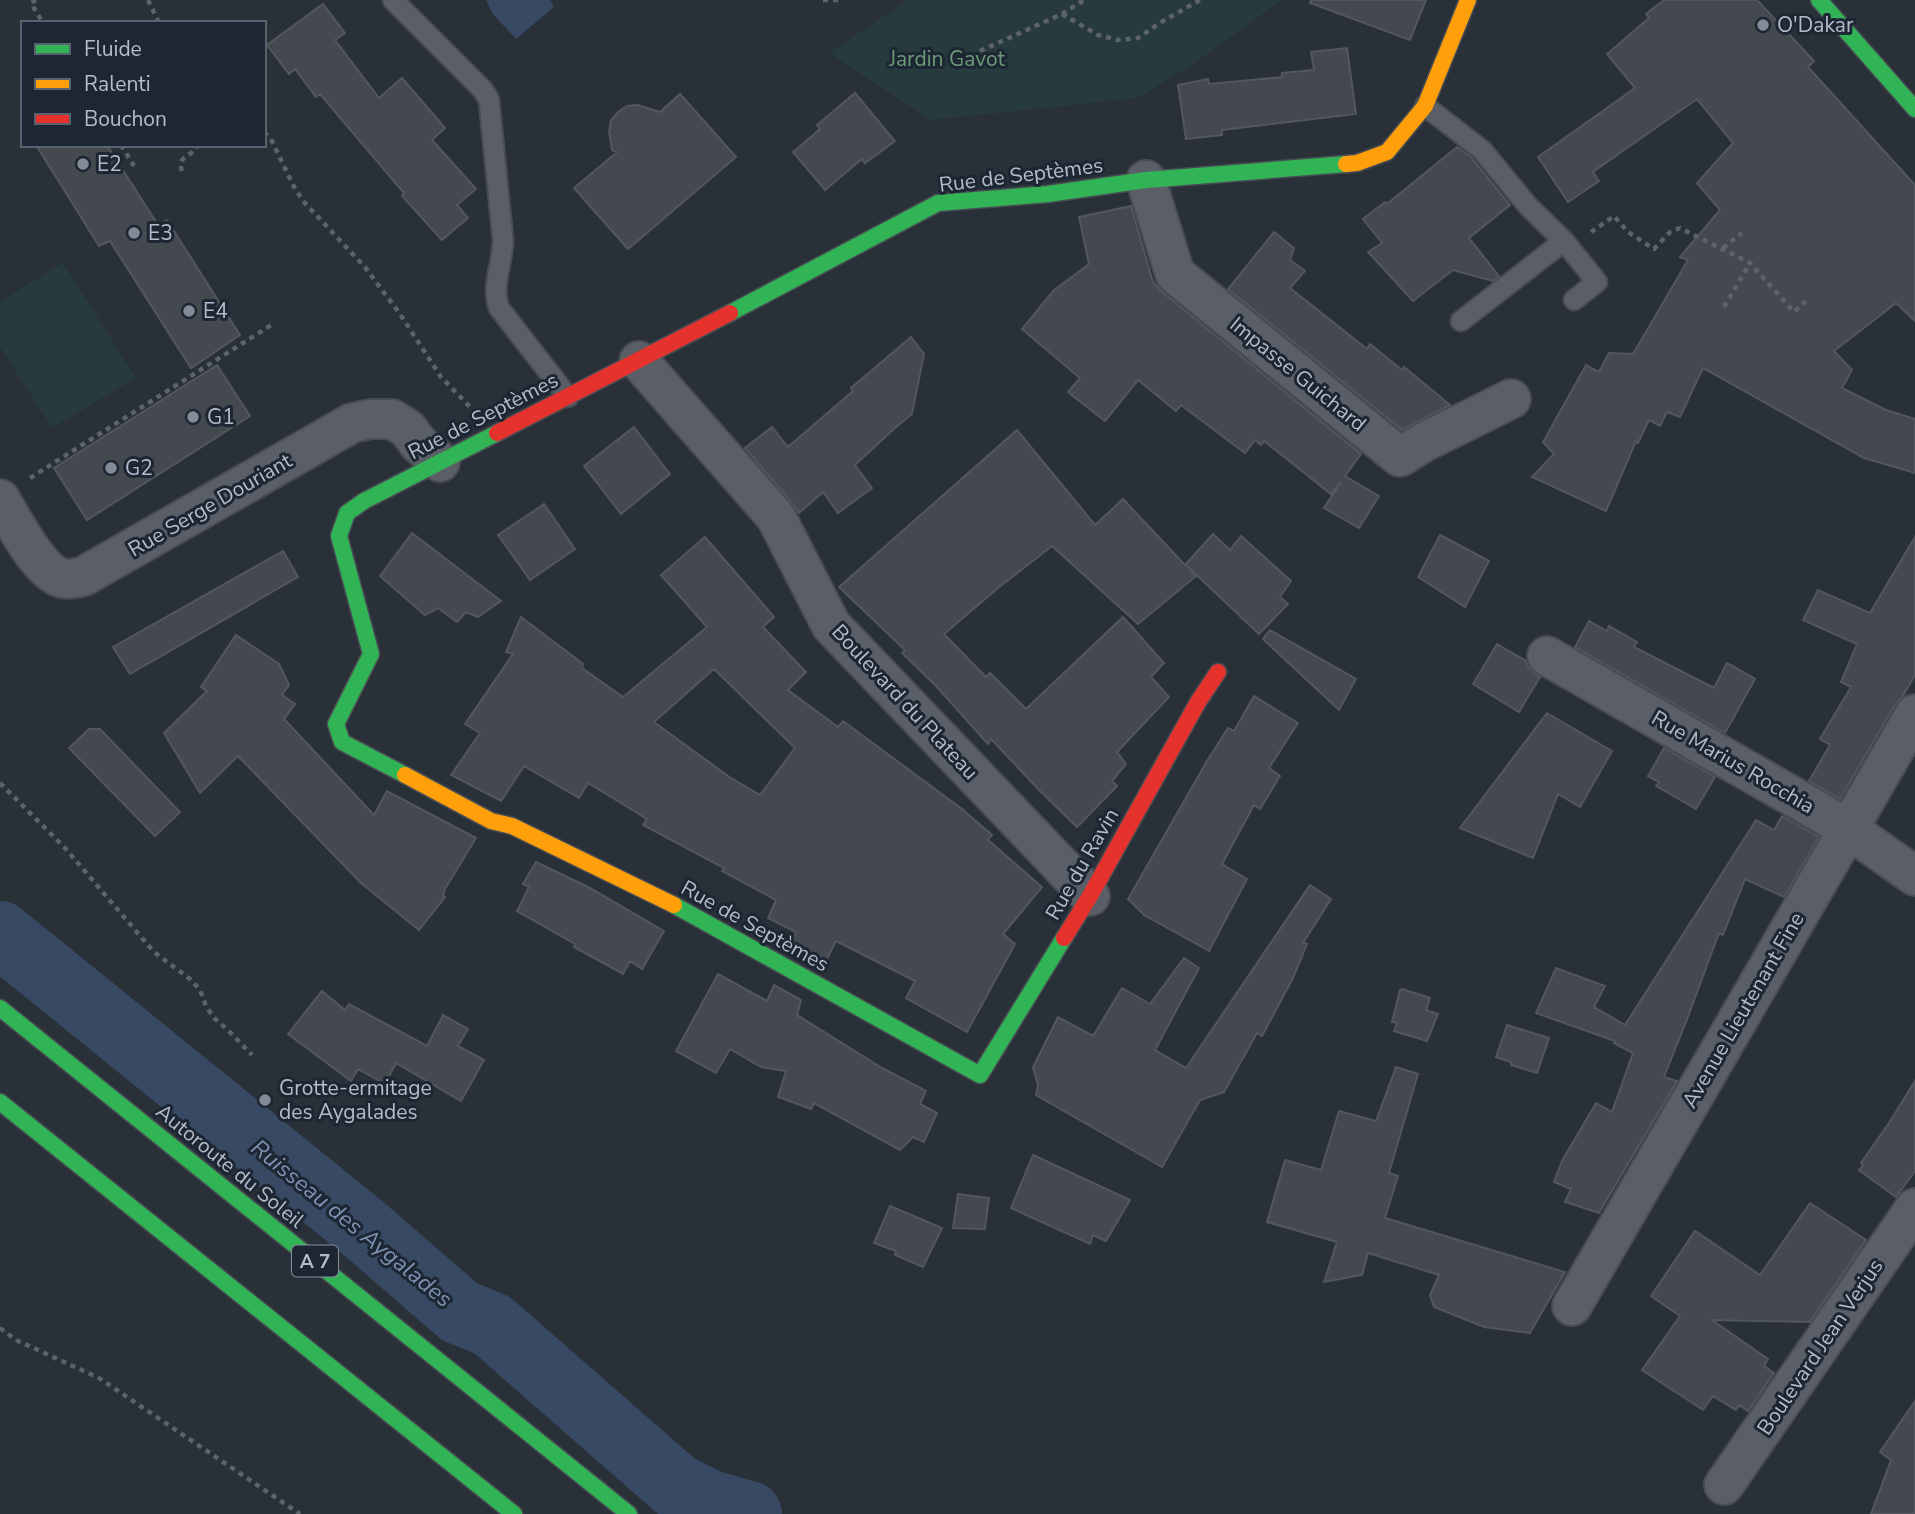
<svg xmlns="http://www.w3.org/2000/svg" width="1915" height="1514" viewBox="0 0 1915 1514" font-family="'Nunito Sans',sans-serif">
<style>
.green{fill:#273a3e}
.water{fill:#384963}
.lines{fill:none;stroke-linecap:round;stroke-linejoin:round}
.river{stroke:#384963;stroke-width:66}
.building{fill:#444950;stroke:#52575f;stroke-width:2;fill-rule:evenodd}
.lane-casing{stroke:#484c53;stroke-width:23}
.street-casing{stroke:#484c53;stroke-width:42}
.fast-casing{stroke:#484c53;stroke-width:19}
.slow-casing{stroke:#484c53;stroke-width:19}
.jam-casing{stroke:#484c53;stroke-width:19}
.path{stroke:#5d636a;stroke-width:4.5;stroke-dasharray:5 5;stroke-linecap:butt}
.lane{stroke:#5a5e66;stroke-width:19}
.street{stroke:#5a5e66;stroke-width:38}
.fast{stroke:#30b455;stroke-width:16}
.slow{stroke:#ff9f0a;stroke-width:16}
.jam{stroke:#e5322d;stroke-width:16}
.poi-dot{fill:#848b96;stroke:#1d2633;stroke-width:2.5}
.labels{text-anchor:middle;stroke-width:6;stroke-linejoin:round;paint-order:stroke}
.shield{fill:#1d2633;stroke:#878f9c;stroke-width:2}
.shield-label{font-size:19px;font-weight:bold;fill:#b4bcc9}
.poi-label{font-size:21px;fill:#b4bcc9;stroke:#1d2633;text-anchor:start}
.park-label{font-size:21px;fill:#6b9a76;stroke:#1d2633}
.street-label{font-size:21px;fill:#b4bcc9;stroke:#1d2633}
.water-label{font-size:23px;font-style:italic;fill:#7c92b1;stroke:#1d2633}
</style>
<rect width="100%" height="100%" fill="#2a3038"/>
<path class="green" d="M908,0H1282L1195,63L1138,98L931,120L829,53Z
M63,263L136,378L52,428L0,347V301Z"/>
<path class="water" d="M486,0H550L554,7L516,39L493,14Z"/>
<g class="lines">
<path class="river" d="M0,934L363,1228L460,1312L492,1325L676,1486L710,1503L749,1514"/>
</g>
<path class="building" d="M1311,0H1426L1410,40L1310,3Z
M1664,0H1757L1814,61L1808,67L1915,185V321L1896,303L1834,351L1852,370L1842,388L1886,410L1915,419V473L1864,458L1703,368L1680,417L1667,412L1660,426L1649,420L1638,443L1636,441L1606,511L1532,477L1554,454L1543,442L1586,365L1599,372L1609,353L1633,354L1688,260L1680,257L1720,210L1697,183L1733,143L1697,99L1593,172L1599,181L1568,202L1538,157L1635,88L1607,54L1649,18L1646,14Z
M323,4L345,33L335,40L379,98L402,78L445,128L432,140L476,189L457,205L468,218L442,240L402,196L404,193L320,94L316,97L295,69L289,74L267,45Z
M1347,48L1356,114L1222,130V135L1186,139L1178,85L1208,79L1209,84L1282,77V73L1314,70L1311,52Z
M855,93L895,141L865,163L862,159L825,190L793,152L820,129L817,125Z
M680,94L736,157L628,249L574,188L617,152L612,150L609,131L611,120L618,112L627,106L638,105L660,112Z
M36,145H107L158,225L167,220L240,335L191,368L110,241L99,246Z
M1457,147L1471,157L1510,205L1469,238L1499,276L1493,281L1453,270L1413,301L1368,252L1382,243L1363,219L1385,202L1387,204Z
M1131,206L1153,282L1161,291L1361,454L1345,476L1379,496L1359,528L1324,508L1341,482L1331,494L1264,441L1261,445L1255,440L1245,453L1181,405L1176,411L1138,380L1105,421L1068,392L1080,378L1022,329L1053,291L1089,264L1079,217Z
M1274,232L1294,248L1290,260L1305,271L1290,288L1367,349L1370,344L1402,370L1404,367L1450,405L1402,430L1228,289Z
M911,337L924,354L912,414L896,427L855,465L872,488L838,513L823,492L799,513L792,503L745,448L772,427L788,447L853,391L851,388Z
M217,365L250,416L87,520L54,468Z
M634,427L670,474L621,514L584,466Z
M1017,430L1095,525L1123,499L1185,565L1213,534L1230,550L1241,536L1291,581L1280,597L1288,604L1259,634L1186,565L1196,576L1138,624L1052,546L998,588L944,634L986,677L990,673L1026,709L1123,617L1164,663L1151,677L1169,697L1117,752L1126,764L1112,781L1117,786L1077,827L1041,792L991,739L988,744L936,686L902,653L905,650L839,587Z
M544,504L575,549L530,580L498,535Z
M412,533L501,601L478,617L466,612L457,622L438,608L425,615L380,576Z
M1440,535L1489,561L1465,607L1418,577Z
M705,537L774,617L763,627L806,672L788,690L838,727L843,721L962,809L992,835L988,840L1042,887L1003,934L1015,944L967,1032L906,998L915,981L836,941L826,961L814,955L813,957L791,945L796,932L768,918L776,900L722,871L724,868L643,825L647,819L588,783L579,798L524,766L501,801L451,775L480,733L465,724L513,654L506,652L521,617L583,664L582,668L623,697L707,627L661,575ZM714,669L795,748L760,795L728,776L654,722Z
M1915,537V675L1903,696L1896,703L1840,799L1809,781L1830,745L1820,739L1851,687L1841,682L1857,644L1803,620L1818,590L1870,613Z
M283,551L298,577L130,674L113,647Z
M1589,621L1607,631L1609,626L1637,642L1634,647L1714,688L1727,663L1755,679L1725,733L1575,647Z
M1270,630L1356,679L1339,710L1263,639Z
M236,635L279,664L289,685L282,695L295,704L284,719L374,815L387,791L476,838L445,889L443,895L445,897L419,930L361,883L238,756L200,793L164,733L207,691L201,687Z
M1497,644L1526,661L1529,668L1540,677L1519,712L1473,684Z
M1254,696L1298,723L1269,768L1280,776L1260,809L1254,805L1222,864L1247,879L1209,951L1144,915L1128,899L1207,761L1228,728L1234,731Z
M1547,713L1612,751L1580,807L1558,794L1533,858L1460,828Z
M89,729H100L180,812L155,836L69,748Z
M1664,748L1715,777L1696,809L1656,786L1659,782L1648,776Z
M1782,816L1819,837L1784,897L1745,879L1723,935L1719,933L1686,1022L1664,1077L1677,1081L1599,1213L1565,1202L1571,1189L1554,1182L1562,1161L1596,1103L1612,1112L1633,1053L1614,1043L1615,1041L1536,1013L1556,968L1605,986L1594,1007L1625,1025L1756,820L1774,830Z
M536,862L590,888L664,931L642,969L630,961L623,974L574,947L575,944L517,911L529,887L523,884Z
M1310,885L1331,899L1303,943L1307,944L1293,978L1262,1036L1257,1033L1224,1092L1200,1100L1162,1167L1036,1095L1038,1085L1033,1067L1058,1017L1093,1036L1122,988L1150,1004L1184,958L1199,968L1155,1050L1186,1068Z
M718,974L767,1001L774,985L801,1000L797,1015L882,1068L926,1091L920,1104L937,1113L924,1142L913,1137L900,1150L814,1103L811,1109L778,1097L786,1071L761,1067L730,1049L716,1073L676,1051Z
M1402,989L1430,998L1426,1010L1438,1014L1427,1041L1394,1031L1397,1023L1392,1022L1400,990Z
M322,991L345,1010L349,1004L427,1046L443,1015L468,1029L458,1046L484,1060L461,1101L396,1063L385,1084L358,1069L351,1081L288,1034Z
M1507,1025L1549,1038L1537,1073L1511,1065V1062L1496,1057Z
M1396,1067L1418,1074L1389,1173L1398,1176L1385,1218L1565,1272L1530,1333L1484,1327L1434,1307L1430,1295L1439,1275L1368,1253L1362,1275L1324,1282L1337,1242L1267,1222L1285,1160L1321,1170L1339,1111L1376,1121Z
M1915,1081V1171L1896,1197L1859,1170L1863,1165L1861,1163L1889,1123Z
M1033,1155L1130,1200L1106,1241L1093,1235L1090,1244L1011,1208Z
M958,1194L989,1198L985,1229L953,1228Z
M1810,1203L1866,1240L1810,1322L1712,1320L1768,1359L1764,1366L1774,1373L1748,1411L1739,1405L1736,1410L1713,1396L1703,1410L1642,1370L1680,1316L1651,1296L1695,1231L1760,1275Z
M890,1206L942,1228L923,1267L895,1255L896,1251L874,1243Z
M1915,1401V1514H1871L1891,1460L1880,1452Z"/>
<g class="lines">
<g class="lane-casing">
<path id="lane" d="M393,0L483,90L489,100L503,240C503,263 491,285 499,308L568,397
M1425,106L1482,150L1528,206L1564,241L1597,282L1574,300
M1461,321L1564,241"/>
</g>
<g class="street-casing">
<path id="street" d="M1146,180L1175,274L1400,457L1424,442L1511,399
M639,361L776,517L831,625L1090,896
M0,499C12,519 39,572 62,578C69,580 77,578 84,576L352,423L371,419H392L408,429L418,443L440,462
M1547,656L1811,807L1848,829L1915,876
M1572,1306L1915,714
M1724,1485L1915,1208"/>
</g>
<g class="fast-casing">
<path id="fast" d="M1819,0L1915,109
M730,313L938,203L1048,194L1146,180L1346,164
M405,775L342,742L336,724L371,654L339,536L347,513L364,501L497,433
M674,905L980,1075L1064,938
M0,1008L629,1514
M0,1102L514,1514"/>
</g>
<g class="slow-casing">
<path id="slow" d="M1346,164L1357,163L1387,152L1425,106L1468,0
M405,775L491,821L512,826L674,905"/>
</g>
<g class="jam-casing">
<path id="jam" d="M497,433L730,313
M1064,938L1090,896L1198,702L1218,672"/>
</g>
<path class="path" d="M36,0L31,3L43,23
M148,0L159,23
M823,0H839
M1062,14L1098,35L1118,40L1138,38L1158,24L1200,0
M980,51L1062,14L1084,0
M264,132L272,141L293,185L303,201L364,266L400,314L441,377L470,407
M121,145L134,166
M182,171C177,159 187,156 196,150L197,145
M1591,232L1614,216L1628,232L1654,249L1670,232L1680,228L1750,263L1794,312L1806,301
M1723,248L1742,233
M1724,307L1750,263
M30,478L273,324
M0,783L65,848L154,952L190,979L200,990L206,1006L214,1018L228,1030L252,1055
M0,1328L16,1340L99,1378L300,1514"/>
<use href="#lane" class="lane"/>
<use href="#street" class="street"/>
<use href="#fast" class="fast"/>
<use href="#slow" class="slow"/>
<use href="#jam" class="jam"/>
</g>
<g class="poi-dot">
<circle cx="1763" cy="25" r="7"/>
<circle cx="83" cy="164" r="7"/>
<circle cx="134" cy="233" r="7"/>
<circle cx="189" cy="311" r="7"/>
<circle cx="193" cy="417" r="7"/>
<circle cx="111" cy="468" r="7"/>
<circle cx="265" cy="1100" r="7"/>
</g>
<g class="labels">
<rect class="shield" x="292" y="1245.5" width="46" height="31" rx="5"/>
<g class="shield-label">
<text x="315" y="1268">A 7</text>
</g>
<g class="poi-label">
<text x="1777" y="32">O'Dakar</text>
<text x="97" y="171">E2</text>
<text x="148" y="240">E3</text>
<text x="203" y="318">E4</text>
<text x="207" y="424">G1</text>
<text x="125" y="475">G2</text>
<text x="279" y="1095">Grotte-ermitage<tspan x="279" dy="24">des Aygalades</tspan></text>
</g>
<g class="park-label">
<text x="947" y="66">Jardin Gavot</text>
</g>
<g class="street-label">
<text transform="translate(1021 175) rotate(-7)" y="7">Rue de Septèmes</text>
<text transform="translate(1298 374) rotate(39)" y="7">Impasse Guichard</text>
<text transform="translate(483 416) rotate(-27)" y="7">Rue de Septèmes</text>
<text transform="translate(210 505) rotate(-30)" y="7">Rue Serge Douriant</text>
<text transform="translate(905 702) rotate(47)" y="7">Boulevard du Plateau</text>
<text transform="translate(1733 762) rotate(30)" y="7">Rue Marius Rocchia</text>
<text transform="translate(1082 864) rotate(-60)" y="7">Rue du Ravin</text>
<text transform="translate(755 926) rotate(29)" y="7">Rue de Septèmes</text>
<text transform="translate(1743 1010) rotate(-60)" y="7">Avenue Lieutenant Fine</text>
<text transform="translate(230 1166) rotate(39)" y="7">Autoroute du Soleil</text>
<text transform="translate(1820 1347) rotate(-56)" y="7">Boulevard Jean Verjus</text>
</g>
<g class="water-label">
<text transform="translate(352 1223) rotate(39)" y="8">Ruisseau des Aygalades</text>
</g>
</g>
<rect x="21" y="21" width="245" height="126" fill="#1d2633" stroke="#59626f" stroke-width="2"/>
<rect x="35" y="44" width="35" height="10" fill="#30b455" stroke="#59626f" stroke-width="2"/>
<text x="84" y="56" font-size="21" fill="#b4bcc9">Fluide</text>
<rect x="35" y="79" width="35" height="10" fill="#ff9f0a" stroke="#59626f" stroke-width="2"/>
<text x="84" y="91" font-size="21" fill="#b4bcc9">Ralenti</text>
<rect x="35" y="114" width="35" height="10" fill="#e5322d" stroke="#59626f" stroke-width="2"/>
<text x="84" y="126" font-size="21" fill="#b4bcc9">Bouchon</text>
</svg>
